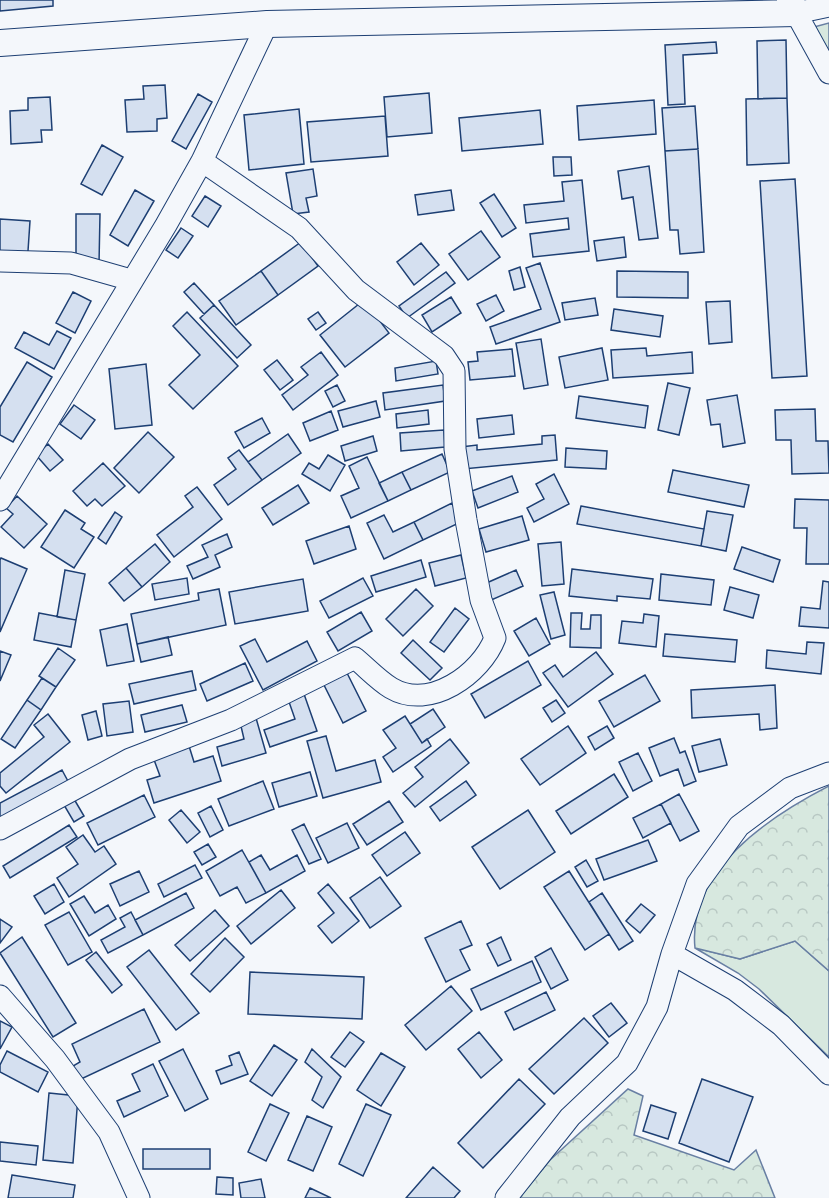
<svg xmlns="http://www.w3.org/2000/svg" width="829" height="1198" viewBox="0 0 829 1198" font-family="Arial,sans-serif">
<style>
.grass{fill:#d7e8df;stroke:#687fa3;stroke-width:1.5}
.forest{fill:url(#forest-crowns);stroke:#687fa3;stroke-width:1.5}
.building{fill:#d5e0f0;stroke:#1d3f73;stroke-width:1.5}
.lines{fill:none;stroke-linecap:round;stroke-linejoin:round}
.minor-casing{stroke:#1d3f73;stroke-width:23}
.tertiary-casing{stroke:#1d3f73;stroke-width:28}
.minor{stroke:#f4f7fb;stroke-width:21}
.tertiary{stroke:#f4f7fb;stroke-width:26}
</style>
<defs>
<pattern id="forest-crowns" width="20" height="18" patternUnits="userSpaceOnUse" patternTransform="scale(1.5)"><rect width="20" height="18" fill="#d7e8df"/><path d="M2 6a3 3 0 1 1 6 0M12 15a3 3 0 1 1 6 0" fill="none" stroke="#b8c8c3"/></pattern>
</defs>
<rect width="100%" height="100%" fill="#f4f7fb"/>
<path class="grass" d="M829,23V55L814,27Z
M795,941L829,971V1057L759,989L738,973L695,948L740,959Z"/>
<path class="forest" d="M829,786V971L795,941L740,959L695,948C687,870 769,817 829,786Z
M628,1089L643,1096L634,1135L734,1170L756,1150L775,1198H519L550,1160Z"/>
<path class="building" d="M0,0H53V6L0,11Z
M786,40L787,98L758,99L757,41Z
M716,42L717,53L683,55L685,104L668,105L665,45Z
M165,85L167,118L157,119V131L127,132L125,100L144,99L143,86Z
M429,93L432,133L387,137L384,97Z
M198,94L212,102L186,149L172,141Z
M50,97L52,130H41L42,142L11,144L10,111L28,110V98Z
M787,98L789,163L747,165L746,99Z
M654,100L656,134L579,140L577,106Z
M695,106L698,149L665,151L662,108Z
M299,109L304,164L249,170L244,115Z
M540,110L543,144L462,151L459,118Z
M385,116L388,156L311,162L307,122Z
M102,145L123,157L102,195L81,184Z
M698,149L704,252L680,254L678,230H670L665,151Z
M553,157H571L572,175L554,176Z
M649,166L658,238L639,240L633,197L622,199L618,171Z
M313,169L317,196L306,198L309,212L293,214L286,173Z
M795,179L807,376L772,378L760,181Z
M582,180L589,251L533,257L530,234L569,229L568,218L526,223L524,205L564,201L562,182Z
M135,190L154,201L128,246L110,235Z
M451,190L454,210L418,215L415,195Z
M494,194L516,228L502,237L480,203Z
M205,196L221,206L208,227L192,216Z
M76,214H100L99,264H76Z
M0,219L30,221L27,266L0,265Z
M181,228L193,236L178,258L166,250Z
M481,231L500,257L468,280L449,254Z
M624,237L626,257L597,261L594,241Z
M301,242L318,266L278,295L261,271Z
M421,243L439,265L414,285L397,262Z
M540,263L560,322L496,344L490,327L541,309L526,268Z
M520,267L525,287L514,290L509,271Z
M261,271L278,295L236,325L219,301Z
M617,271L688,272V298L617,297Z
M446,272L455,283L407,318L399,306Z
M194,283L214,305L204,314L184,292Z
M73,292L91,301L75,333L56,323Z
M496,295L504,311L486,321L477,304Z
M451,297L461,313L432,332L422,315Z
M595,298L598,315L565,320L562,303Z
M364,300L389,333L345,367L320,335Z
M730,301L732,342L709,344L706,302Z
M214,305L251,345L237,358L200,318Z
M614,309L663,316L660,337L611,330Z
M187,312L238,366L193,409L169,385L200,355L173,326Z
M318,312L326,323L316,330L308,319Z
M57,331L71,338L54,369L15,348L24,332L49,345Z
M541,339L548,385L524,389L516,343Z
M602,348L608,380L565,388L559,357Z
M646,348L647,356L692,352L693,373L613,378L611,350Z
M512,349L515,376L470,380L468,362L478,361L477,352Z
M321,352L338,375L293,410L282,395L308,375L301,367Z
M277,360L293,380L280,390L264,370Z
M436,361L438,374L396,381L395,368Z
M27,362L52,377L13,442L0,435V407Z
M146,364L152,425L115,429L109,369Z
M668,383L690,388L679,435L658,430Z
M337,385L345,401L333,407L325,391Z
M443,385L445,401L385,410L383,393Z
M737,395L745,443L723,447L720,424L711,425L707,400Z
M579,396L648,406L645,428L576,418Z
M376,401L380,417L343,427L338,411Z
M74,405L95,420L81,439L60,424Z
M815,409L816,441H828L829,473L792,474L791,440H776L775,410Z
M428,410L429,424L397,428L396,414Z
M331,411L338,430L310,441L303,423Z
M512,415L514,434L479,438L477,419Z
M262,418L270,433L244,448L235,432Z
M444,430L445,447L401,451L400,433Z
M148,432L174,457L139,493L114,468Z
M288,434L301,453L262,480L248,462Z
M555,435L557,460L463,469L461,447L477,445V450L542,444V436Z
M373,436L377,451L345,461L341,446Z
M48,444L63,460L50,471L36,455Z
M566,448L607,451L606,469L565,467Z
M239,450L262,480L228,505L214,485L236,469L228,458Z
M442,454L450,472L411,490L402,472Z
M328,455L345,465L330,491L302,474L309,463L319,469Z
M367,457L388,501L351,518L341,496L359,488L349,466Z
M103,463L125,486L102,506L95,499L87,506L73,491Z
M673,470L749,485L744,507L668,492Z
M402,472L411,490L388,501L379,483Z
M554,474L569,504L534,522L527,508L544,499L536,484Z
M512,476L518,492L478,508L472,491Z
M298,485L309,503L273,525L262,508Z
M197,487L222,519L174,557L157,535L193,507L185,496Z
M17,496L47,524L24,548L1,527L13,514L6,508Z
M795,499L829,500V564H806L807,528H794Z
M452,503L461,522L423,540L414,522Z
M581,506L704,529L701,546L577,524Z
M65,510L85,523L81,529L94,537L74,568L41,547Z
M707,511L733,515L726,551L701,546Z
M115,512L122,517L106,544L98,538Z
M384,515L393,532L414,522L423,540L384,559L367,523Z
M522,516L529,540L486,552L479,529Z
M349,526L356,549L314,564L306,541Z
M227,534L232,547L215,555L220,567L193,579L187,566L208,557L202,545Z
M561,542L564,584L542,586L538,544Z
M155,544L170,562L142,587L126,568Z
M742,547L780,560L773,582L734,569Z
M461,555L466,578L435,586L429,563Z
M1,558L27,569L0,632V560Z
M421,560L426,577L376,592L371,576Z
M126,568L142,587L124,601L109,583Z
M572,569L653,579L650,599L617,596V601L569,596Z
M65,570L85,574L76,620L57,617Z
M516,570L523,586L489,601L482,585Z
M661,574L714,580L711,605L659,600Z
M187,578L189,594L155,600L152,584Z
M363,578L373,596L329,618L320,601Z
M303,579L308,611L235,624L229,592Z
M823,581L829,582V628L799,626L801,607L820,609Z
M730,587L759,595L753,618L724,610Z
M219,589L226,625L137,644L131,614L199,600L198,593Z
M416,589L433,606L403,636L386,619Z
M554,592L565,635L551,639L540,595Z
M455,608L469,619L444,652L430,642Z
M361,612L372,631L338,651L327,632Z
M39,613L76,620L71,647L34,640Z
M571,613H582L581,629H590L591,615H601V648L570,647Z
M644,614L659,616L656,647L619,643L622,621L643,623Z
M536,618L550,644L529,656L514,631Z
M127,624L134,661L107,666L100,630Z
M665,634L737,640L735,662L663,656Z
M168,637L172,655L141,662L137,644Z
M255,639L267,662L307,641L317,661L263,690L240,646Z
M413,640L442,668L430,680L401,653Z
M807,642L824,643L821,674L766,668L767,650L806,654Z
M58,648L75,660L56,687L39,676Z
M0,651L11,655L0,681Z
M596,652L613,674L568,707L543,673L555,665L563,677Z
M528,661L541,685L485,718L471,694Z
M245,663L253,681L207,701L200,684Z
M344,667L366,711L343,723L321,679Z
M192,671L196,690L134,704L129,684Z
M645,675L660,701L614,727L599,701Z
M42,678L56,687L41,710L27,700Z
M775,685L777,728L760,730L759,714L692,718L691,690Z
M304,694L317,731L270,747L264,730L295,719L288,699Z
M27,700L41,710L15,748L1,739Z
M556,700L565,713L552,722L543,708Z
M129,701L133,732L107,736L103,704Z
M182,705L187,722L145,732L141,715Z
M433,709L445,727L422,743L410,724Z
M96,711L102,736L88,740L82,715Z
M48,714L70,742L6,793L0,786V773L44,737L34,725Z
M405,716L422,743L427,739L431,746L393,772L383,757L396,748L383,730Z
M256,718L266,753L222,766L217,747L244,739L240,722Z
M568,726L586,753L540,785L521,759Z
M607,726L614,738L595,750L588,737Z
M326,736L336,771L375,760L381,782L323,798L307,741Z
M674,738L680,753L685,751L696,781L684,786L678,769L660,776L649,748Z
M450,739L469,763L415,807L403,793L423,777L415,767Z
M720,739L727,765L699,772L692,746Z
M189,746L194,762L213,756L221,781L154,803L147,780L160,776L153,757Z
M638,753L652,781L633,791L619,762Z
M62,770L70,785L0,823V803Z
M310,772L317,796L279,807L272,783Z
M614,774L628,797L571,834L556,811Z
M263,781L274,809L229,826L218,799Z
M466,781L476,795L440,821L430,807Z
M679,794L699,831L680,841L661,804Z
M144,795L155,817L98,845L87,823Z
M74,799L84,816L74,822L64,805Z
M389,801L403,822L367,845L353,824Z
M661,804L671,823L643,838L633,818Z
M211,806L223,830L210,837L198,813Z
M181,810L200,832L187,843L169,820Z
M528,810L555,852L500,889L472,847Z
M347,823L359,848L328,863L316,838Z
M304,824L321,859L309,864L292,830Z
M69,825L77,837L10,878L3,866Z
M405,832L420,853L387,876L372,855Z
M83,835L95,852L104,846L116,864L69,897L57,878L78,864L66,847Z
M648,840L657,861L604,880L596,859Z
M208,844L216,857L202,865L194,852Z
M242,850L266,893L246,903L237,887L220,896L206,871Z
M261,855L270,870L297,855L305,871L266,893L249,862Z
M586,860L598,881L587,887L575,867Z
M195,865L202,878L164,897L158,884Z
M139,871L149,892L120,906L110,884Z
M569,871L609,934L585,950L544,887Z
M380,877L401,906L370,928L350,898Z
M54,884L64,902L45,914L34,896Z
M328,884L359,921L332,943L318,926L334,913L318,893Z
M281,890L295,908L251,944L237,926Z
M186,893L194,908L143,935L135,920Z
M602,893L633,941L619,950L589,902Z
M84,896L95,913L108,905L116,919L89,936L70,904Z
M641,904L655,915L640,933L626,921Z
M215,910L229,926L190,961L175,945Z
M69,912L92,952L68,965L45,925Z
M131,912L143,935L108,953L101,940L125,927L120,918Z
M0,919L12,927L0,943Z
M461,921L472,945L460,950L470,970L446,982L425,938Z
M22,937L76,1023L53,1037L0,953Z
M501,937L511,960L498,966L487,944Z
M225,938L244,957L210,992L191,974Z
M551,948L568,980L551,989L535,957Z
M149,950L199,1013L176,1030L127,967Z
M96,952L122,985L112,993L86,960Z
M532,961L541,982L481,1010L471,989Z
M250,972L364,977L362,1019L248,1014Z
M451,986L472,1011L426,1050L405,1025Z
M546,992L555,1010L514,1030L505,1012Z
M611,1003L627,1023L609,1037L593,1016Z
M144,1009L160,1042L79,1080L73,1066L80,1062L72,1044Z
M584,1018L608,1043L554,1094L529,1069Z
M0,1021L12,1027L0,1049Z
M350,1032L364,1042L345,1067L331,1057Z
M479,1032L502,1060L481,1078L458,1049Z
M274,1045L297,1060L272,1096L250,1081Z
M183,1049L208,1099L185,1111L159,1061Z
M312,1049L341,1077L323,1108L312,1100L322,1077L305,1062Z
M7,1051L48,1072L38,1092L0,1072V1065Z
M239,1052L248,1074L221,1084L216,1071L232,1065L229,1056Z
M381,1053L405,1067L381,1106L357,1090Z
M153,1064L168,1096L124,1117L117,1101L140,1091L132,1074Z
M519,1079L545,1104L483,1168L458,1143Z
M702,1079L753,1097L729,1162L679,1143Z
M49,1093L78,1096L73,1163L43,1160Z
M270,1104L289,1113L266,1161L248,1152Z
M366,1104L391,1115L363,1176L339,1164Z
M651,1105L676,1113L668,1139L643,1131Z
M307,1116L332,1127L313,1171L288,1160Z
M0,1142L38,1146L36,1165L0,1161Z
M143,1149H210V1169H143Z
M433,1167L460,1191L454,1198H406Z
M12,1175L75,1185L73,1198H8Z
M217,1177L233,1178V1195L216,1194Z
M261,1179L265,1198H241L239,1183Z
M310,1188L331,1198H305Z"/>
<g class="lines">
<g class="minor-casing">
<path id="minor" d="M829,6L796,13L829,73
M0,261L71,263L131,280
M0,500L166,225L202,161L267,24
M0,829L130,759L231,720L355,658C367,668 378,680 391,688C430,711 481,674 495,638L481,600L466,520L455,449L454,371L444,356L356,290L299,228L202,161
M672,954L735,990L781,1025L829,1074
M0,996L55,1059L109,1132L139,1198
M506,1198L570,1117L627,1063L657,1007L672,954L697,884L739,826L790,788L829,773"/>
</g>
<g class="tertiary-casing">
<path id="tertiary" d="M0,43L267,24L796,13L790,0"/>
</g>
<use href="#minor" class="minor"/>
<use href="#tertiary" class="tertiary"/>
</g>
</svg>
